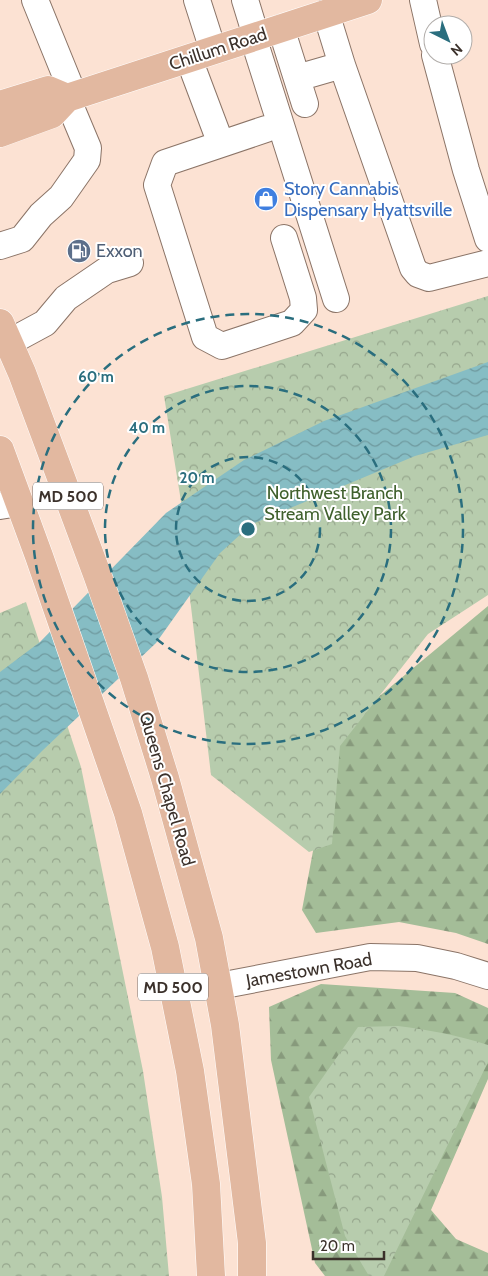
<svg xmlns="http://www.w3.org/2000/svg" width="488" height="1276" viewBox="0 0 488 1276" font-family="Cabin,sans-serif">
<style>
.forest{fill:url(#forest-firs)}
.park{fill:url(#park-crowns)}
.water{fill:url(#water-waves)}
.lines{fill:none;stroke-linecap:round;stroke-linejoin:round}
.minor-casing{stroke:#8b7467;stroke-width:28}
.major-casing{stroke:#fff;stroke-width:29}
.minor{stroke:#fff;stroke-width:26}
.major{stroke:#e2b8a0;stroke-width:28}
.ring{fill:none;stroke:#2a6e7e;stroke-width:2.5;stroke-dasharray:9 6}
.labels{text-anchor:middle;stroke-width:4;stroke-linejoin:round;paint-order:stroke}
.shield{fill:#fff;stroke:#766f6b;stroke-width:1}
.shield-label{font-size:16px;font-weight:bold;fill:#3b312b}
.street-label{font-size:18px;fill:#3b312b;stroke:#fff}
.shop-label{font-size:18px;fill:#366cbe;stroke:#fff;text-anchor:start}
.service-label{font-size:18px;fill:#4e5e75;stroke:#fff;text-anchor:start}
.park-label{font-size:18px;fill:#3f602c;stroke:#fff}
.centre{fill:#2a6e7e;stroke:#fff;stroke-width:2.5}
.ring-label{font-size:15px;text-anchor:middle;font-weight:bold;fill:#2a6e7e;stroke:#fff;stroke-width:4;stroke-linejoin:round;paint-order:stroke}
</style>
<defs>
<pattern id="forest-firs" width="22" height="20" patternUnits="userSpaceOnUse" patternTransform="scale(1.25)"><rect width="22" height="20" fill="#a4bd98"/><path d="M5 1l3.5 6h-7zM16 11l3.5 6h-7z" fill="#879a7c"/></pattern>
<pattern id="park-crowns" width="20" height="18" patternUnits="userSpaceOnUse" patternTransform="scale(1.25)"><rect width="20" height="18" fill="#b7ccad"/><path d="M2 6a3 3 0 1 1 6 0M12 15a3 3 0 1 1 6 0" fill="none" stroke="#96a68d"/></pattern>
<pattern id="water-waves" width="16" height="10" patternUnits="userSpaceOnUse" patternTransform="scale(1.25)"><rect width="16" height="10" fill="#86bdc4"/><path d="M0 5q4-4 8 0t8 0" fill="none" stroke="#6f9a9f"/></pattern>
</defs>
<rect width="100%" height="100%" fill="#fce2d3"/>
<path class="forest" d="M488,606V944L456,933L399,922L316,933L302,910L335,733Z
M321,984L455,993L488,1008V1079L431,1210L456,1239L488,1253V1276H325L315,1263L271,1060L269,1007Z"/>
<path class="park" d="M488,296V595L428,634L340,746L332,844L309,852L211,775L182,531L184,520L164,396Z
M26,602L81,767L143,1071L162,1197L169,1276H0V613Z
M398,1026C429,1030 458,1035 488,1045V1062L384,1276H369L345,1236L309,1097L358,1027Z"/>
<path class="water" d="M488,362V435L415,456L252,524L220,553L156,643L42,751L0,794V672L40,642L166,513L244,460L324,421Z"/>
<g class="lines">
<g class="minor-casing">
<path id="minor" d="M35,0L74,96
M197,0L213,50
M245,0L256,36
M423,0L433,44
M326,13L342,65L413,268L418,274L429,278L488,263
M281,28L305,104
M253,37L336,299
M435,55L466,170L488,239
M189,59L221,144
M297,78L342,65
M266,129L165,163L157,185L205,337L222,346L292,323L304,310L303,298L284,238
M0,246L22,239L41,215L61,197L87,160L88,148L67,98
M8,343L45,323L66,298L107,270L130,263
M0,506L19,503
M219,986L370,957L417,958L456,966L488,976"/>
</g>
<g class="major-casing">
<path id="major" d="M0,105L48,90L67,98
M0,133L52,114L67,98L368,0
M0,323L22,373L97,574L134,678L165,778L209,938L225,1025L252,1243V1276
M0,450L39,556L128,813L165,947L190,1071L206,1184L211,1276"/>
</g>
<use href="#minor" class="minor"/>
<use href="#major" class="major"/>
</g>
<g class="ring">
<circle cx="248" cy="529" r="72"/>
<circle cx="248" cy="529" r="143"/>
<circle cx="248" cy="529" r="215"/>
</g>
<defs>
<g id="shop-disc" transform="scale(1.25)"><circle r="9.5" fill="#3f7fe0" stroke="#fff"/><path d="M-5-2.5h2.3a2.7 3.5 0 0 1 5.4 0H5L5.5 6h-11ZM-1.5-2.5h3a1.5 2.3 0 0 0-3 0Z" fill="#fff"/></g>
<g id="fuel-disc" transform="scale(1.25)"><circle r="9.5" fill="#5c6f8a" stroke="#fff"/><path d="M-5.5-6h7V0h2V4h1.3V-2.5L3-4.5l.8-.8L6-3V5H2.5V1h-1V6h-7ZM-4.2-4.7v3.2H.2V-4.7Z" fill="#fff"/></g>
</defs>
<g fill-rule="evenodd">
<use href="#shop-disc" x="266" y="199"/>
<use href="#fuel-disc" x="79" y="251"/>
</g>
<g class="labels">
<g class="shield">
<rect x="33" y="482.5" width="70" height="27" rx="4"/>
<rect x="138" y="973.5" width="70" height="27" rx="4"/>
</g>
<g class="shield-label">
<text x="68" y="502">MD 500</text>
<text x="173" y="993">MD 500</text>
</g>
<g class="street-label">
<text transform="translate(218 49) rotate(-18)" y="6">Chillum Road</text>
<text transform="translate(167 789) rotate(74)" y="6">Queens Chapel Road</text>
<text transform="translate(309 970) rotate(-10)" y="6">Jamestown Road</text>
</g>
<g class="shop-label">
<text x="284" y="195">Story Cannabis<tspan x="284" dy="21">Dispensary Hyattsville</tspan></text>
</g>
<g class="service-label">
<text x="96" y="257">Exxon</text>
</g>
<g class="park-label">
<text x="335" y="499">Northwest Branch<tspan x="335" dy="21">Stream Valley Park</tspan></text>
</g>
</g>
<circle cx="248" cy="529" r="8" class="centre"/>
<g class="ring-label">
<text x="96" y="382">60 m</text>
<text x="147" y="433">40 m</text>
<text x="197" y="483">20 m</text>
</g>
<g transform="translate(448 40) rotate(138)"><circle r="24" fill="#ffffff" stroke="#b1adaa"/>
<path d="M0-4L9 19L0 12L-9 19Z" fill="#2a6e7e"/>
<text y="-8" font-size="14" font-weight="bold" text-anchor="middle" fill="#3b312b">N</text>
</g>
<path d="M313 1251v8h71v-8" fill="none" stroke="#3b312b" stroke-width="2.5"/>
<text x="320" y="1251" font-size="15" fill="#3b312b" stroke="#ffffff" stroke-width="4" paint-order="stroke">20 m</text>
</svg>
